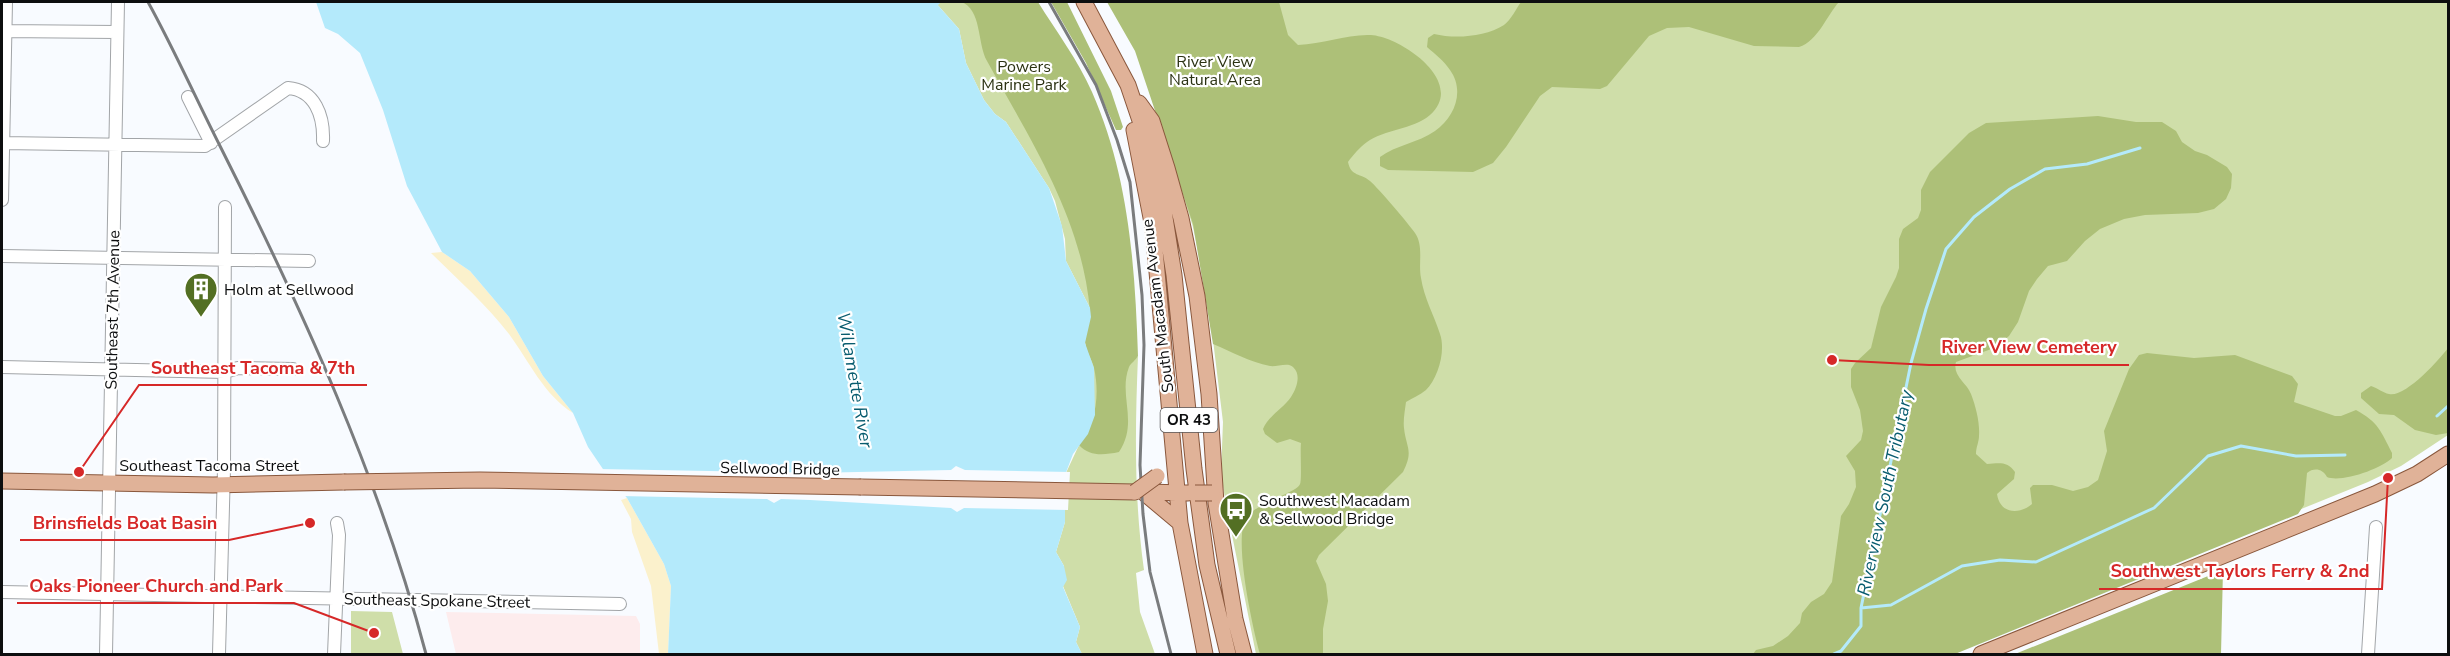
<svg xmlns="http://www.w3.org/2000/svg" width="2450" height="656" viewBox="0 0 2450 656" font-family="'Nunito Sans',sans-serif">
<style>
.commercial{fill:#fdeced}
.green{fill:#cfdea9}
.forest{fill:#adc078}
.sand{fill:#fbf1cc}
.water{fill:#b4eafb}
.pier{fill:#f8fbff}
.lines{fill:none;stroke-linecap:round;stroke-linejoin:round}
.stream{stroke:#b4eafb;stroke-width:3}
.minor-casing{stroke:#a2a5a8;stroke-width:14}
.major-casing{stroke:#89573c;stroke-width:17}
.minor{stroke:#fff;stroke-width:12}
.major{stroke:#e0b298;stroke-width:15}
.rail{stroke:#7a7c7e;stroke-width:3}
.major-bridge-casing{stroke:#89573c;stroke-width:17;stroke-linecap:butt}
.major-bridge{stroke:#e0b298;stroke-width:15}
.labels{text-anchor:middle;stroke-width:4.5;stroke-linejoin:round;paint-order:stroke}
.shield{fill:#fff;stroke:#565657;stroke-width:1.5}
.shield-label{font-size:15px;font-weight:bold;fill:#0d0e0f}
.park-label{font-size:16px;fill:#2b3213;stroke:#fff}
.poi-label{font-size:16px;fill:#0d0e0f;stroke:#fff;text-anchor:start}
.street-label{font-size:16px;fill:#0d0e0f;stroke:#fff}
.water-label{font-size:18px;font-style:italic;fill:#085c6f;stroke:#fff}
.leader{fill:none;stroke:#d62828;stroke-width:2}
.callout-dot{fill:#d62828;stroke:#fff;stroke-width:2}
.callout-label{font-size:18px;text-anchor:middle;font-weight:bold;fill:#d62828;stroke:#fff;stroke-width:4.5;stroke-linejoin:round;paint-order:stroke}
</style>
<rect width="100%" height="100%" fill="#f8fbff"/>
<path class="commercial" d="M446,612L636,616L640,624V654H456Z"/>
<path class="green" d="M935,2H1031L1136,358L1138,356C1135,428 1134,499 1144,570L1136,573L1140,612L1155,654H1082L1076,642L1080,627L1063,586L1064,566L1056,552L1065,522V475L1079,445L1090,308L1066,261L1065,239L1055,201L1049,188L1006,122L995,114L984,100L966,63L959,29Z
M1112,2H2448V435L2401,466L2368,482L1943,654H1256L1226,505L1221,473L1223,422L1208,299L1193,227L1137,49Z
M351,611L392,612L403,654H351Z"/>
<path class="forest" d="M961,2H1038C1056,31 1078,60 1092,92C1129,176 1135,266 1138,356C1135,361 1131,363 1129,367C1118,396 1139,422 1119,452C1104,455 1090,457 1079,445C1096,425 1100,394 1094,368C1092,359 1086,352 1085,342C1085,331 1091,322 1090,311C1082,218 1031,141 987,61C977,43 982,9 961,2Z
M1051,2H1067L1111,91L1123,127L1121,130H1116L1086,63Z
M1107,2H1279L1288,35L1298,45C1323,44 1347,34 1371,35C1401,37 1467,82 1430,115C1412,130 1385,129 1367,142C1360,147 1353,155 1348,162C1351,177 1361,173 1370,181C1379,189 1408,223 1415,233C1424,246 1418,263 1421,278C1424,298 1434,315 1440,334C1446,351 1438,378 1426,390C1420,395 1412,398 1406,402C1405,410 1403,420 1404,428C1406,448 1414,450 1403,472L1319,555L1316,561L1326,584L1328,601L1323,629V654H1260C1253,630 1233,539 1246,518C1257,502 1297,493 1300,484C1302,480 1300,451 1301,443L1290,439L1277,443L1265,434L1263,429C1269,415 1283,409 1291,397C1296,389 1302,375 1293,367C1288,362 1277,367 1270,366C1250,362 1232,352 1213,344L1193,224L1135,51Z
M1521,2H1839C1827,15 1818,41 1799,47L1754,46L1689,27L1667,28L1649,36L1607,86L1600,89L1552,87L1540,96L1506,147L1493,163L1473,172L1388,170L1380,166V157C1396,145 1418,143 1435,131C1455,117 1465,91 1450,70C1444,61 1435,54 1427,47L1428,38L1434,34C1455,39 1485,37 1504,25C1511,20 1516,9 1521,2Z
M2098,116L2136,122H2162L2176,131L2182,142L2195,151L2207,155L2227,167L2232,174L2231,188L2226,199L2214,209L2198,213L2145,215L2124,219L2100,229L2085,241L2067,261L2048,266L2037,279L2029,291L2018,322L2009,336L1994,348L1956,362C1952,376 1967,383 1971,394C1976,407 1980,423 1979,436C1979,442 1976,447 1976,454L1987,464C1999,463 2008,461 2015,472L2014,479L1997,494C2000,514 2019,515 2032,504L2030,488L2033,485H2052L2073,491L2088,487L2098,480L2107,451L2104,431L2129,369L2139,355L2147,353L2194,358L2235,355L2292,376L2298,384L2294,402L2335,416H2341L2356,410C2378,422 2381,431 2392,453V458C2381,469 2341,483 2327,477C2323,469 2314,467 2307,473L2304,505L2298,514L1955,654H1753L1756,650L1773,646L1788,636L1800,623L1802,613L1811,602L1824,594L1832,582L1841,516L1849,504L1856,487L1855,471L1846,456L1861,440L1863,431L1860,410L1851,387V369L1855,363L1871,348L1881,307L1896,277L1899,268V239L1903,229L1918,218L1921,210V190L1930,172L1969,133L1986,123Z
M2448,348V433L2436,435L2415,430L2394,415L2379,414L2361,398V393L2371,386C2378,388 2383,393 2389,394C2405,398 2439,360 2448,348Z
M2223,570L2221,654H2015Z"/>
<path class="sand" d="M442,252L470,271L509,317L543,376L573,413C544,395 529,361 509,334C486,304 458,280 431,253Z
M627,498L664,564L671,586L668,654H659L651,586L632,532L631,519L621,500Z"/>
<path class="water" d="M316,2H935L959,29L966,63L984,100L995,114L1006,122L1049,188L1062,226L1066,261L1090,308L1091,317L1085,343L1094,368L1095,415L1088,434L1073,454L1065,475V522L1056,552L1064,566L1067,580L1063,587L1080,627L1076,642L1082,654H668L671,586L664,564L627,498L607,475L588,447L573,413L543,376L509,317L470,271L442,252L407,186L383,110L360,53L338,34L325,28Z"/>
<path class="pier" d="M956,466L965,470L1070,472L1068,510L964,508L957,512L951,508L810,500L781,499L774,503L767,499L621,496L599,469L768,472L775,468L781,472L811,473L951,470Z"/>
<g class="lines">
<path class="stream" d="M937,4L939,2
M2437,416L2448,406
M1861,608L1911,363L1926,309L1946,249L1974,217L2010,189L2045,169L2087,164L2140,148
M1834,654L1841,651L1861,626V608L1891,605L1962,566L2000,560L2036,562L2154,508L2208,456L2241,446L2296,456L2345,455"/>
<g class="minor-casing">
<path id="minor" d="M2,31L117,32
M188,97L211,143
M2,143L205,146L288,88C315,90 324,116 323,141
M2,200L6,2
M2,256L309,261
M2,367L225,372L238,368L293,369
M2,592L620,604
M106,654L118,2
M219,654L224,469L225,207
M334,654L339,535L337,523
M2368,654L2376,527"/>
</g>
<g class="major-casing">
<path id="major" d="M1084,2L1128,85L1149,147L1163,205L1174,275L1194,469L1207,565L1228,654
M1139,103L1152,121L1167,168L1181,218L1197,296L1209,394L1216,503L1235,619L1244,654
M1134,130L1153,228L1180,523L1205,654
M2,481L213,485L344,482
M861,487L1135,492
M1143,492L1188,493
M1143,492L1180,523
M1981,654L2375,494L2417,474L2448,454"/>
</g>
<use href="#minor" class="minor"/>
<use href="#major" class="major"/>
<path class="rail" d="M148,2C174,49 196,99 221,148C303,311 379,477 426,654
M1049,2L1096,85L1117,140L1130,182L1142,295L1144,345L1140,465L1143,514L1150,572L1171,654"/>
<g class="major-bridge-casing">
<path id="major-bridge" d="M344,482L480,480L861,487
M1135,492L1157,476
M1195,493H1212"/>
</g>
<use href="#major-bridge" class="major-bridge"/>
</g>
<defs>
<g id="building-pin" transform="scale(1.725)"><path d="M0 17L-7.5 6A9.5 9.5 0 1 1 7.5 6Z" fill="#536f23" stroke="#fff"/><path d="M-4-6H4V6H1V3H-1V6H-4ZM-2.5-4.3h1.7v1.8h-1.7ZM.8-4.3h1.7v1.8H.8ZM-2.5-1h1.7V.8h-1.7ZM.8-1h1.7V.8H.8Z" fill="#fff"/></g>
<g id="bus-pin" transform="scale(1.725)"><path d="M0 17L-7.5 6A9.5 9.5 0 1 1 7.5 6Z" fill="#536f23" stroke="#fff"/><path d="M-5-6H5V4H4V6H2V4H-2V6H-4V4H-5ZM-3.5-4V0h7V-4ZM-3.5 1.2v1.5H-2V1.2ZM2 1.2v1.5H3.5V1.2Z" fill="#fff"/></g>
</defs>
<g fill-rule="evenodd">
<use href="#building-pin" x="201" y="289"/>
<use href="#bus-pin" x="1236" y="509"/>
</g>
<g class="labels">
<rect class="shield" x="1160.5" y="408" width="57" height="24" rx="4.5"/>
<g class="shield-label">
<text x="1189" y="425">OR 43</text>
</g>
<g class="park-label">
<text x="1215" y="67">River View<tspan x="1215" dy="18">Natural Area</tspan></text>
<text x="1024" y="72">Powers<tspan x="1024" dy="18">Marine Park</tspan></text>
</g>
<g class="poi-label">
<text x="224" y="295">Holm at Sellwood</text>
<text x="1259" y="506">Southwest Macadam<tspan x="1259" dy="18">&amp; Sellwood Bridge</tspan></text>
</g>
<g class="street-label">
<text transform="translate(1157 306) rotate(-97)" y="6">South Macadam Avenue</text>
<text transform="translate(112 310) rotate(-89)" y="6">Southeast 7th Avenue</text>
<text x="209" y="471">Southeast Tacoma Street</text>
<text transform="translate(780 468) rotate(1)" y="6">Sellwood Bridge</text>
<text transform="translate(437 600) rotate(1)" y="6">Southeast Spokane Street</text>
</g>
<g class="water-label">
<text transform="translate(855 380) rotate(80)" y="6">Willamette River</text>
<text transform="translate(1885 493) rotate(-78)" y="6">Riverview South Tributary</text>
</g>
</g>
<path class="leader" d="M1832 360L1929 365H2129M79 472L139 385H367M310 523L229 540H20M2388 478L2382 589H2099M374 633L294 603H17"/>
<g class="callout-dot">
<circle cx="1832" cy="360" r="6"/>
<circle cx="79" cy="472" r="6"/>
<circle cx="310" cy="523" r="6"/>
<circle cx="2388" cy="478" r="6"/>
<circle cx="374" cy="633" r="6"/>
</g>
<g class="callout-label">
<text x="2029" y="353">River View Cemetery</text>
<text x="253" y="374">Southeast Tacoma &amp; 7th</text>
<text x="125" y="529">Brinsfields Boat Basin</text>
<text x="2240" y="577">Southwest Taylors Ferry &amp; 2nd</text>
<text x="156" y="592">Oaks Pioneer Church and Park</text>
</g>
<rect width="2450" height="656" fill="none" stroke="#0d0e0f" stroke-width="6"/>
</svg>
